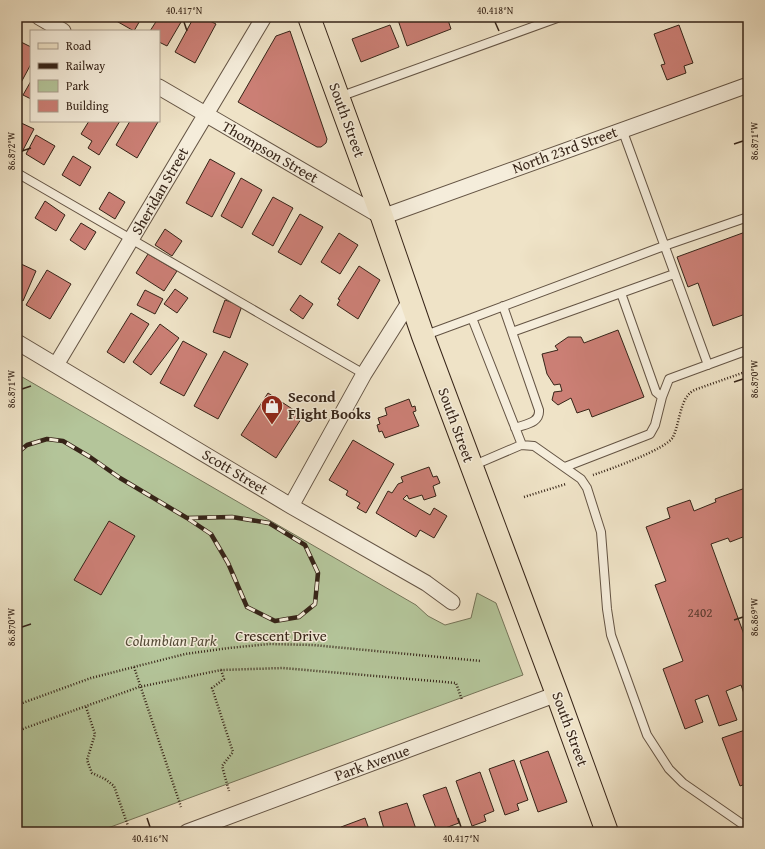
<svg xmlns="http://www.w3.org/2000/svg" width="765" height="849" viewBox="0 0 765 849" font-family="'Gentium Book Plus',serif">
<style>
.green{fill:#b4c59a;stroke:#757459}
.building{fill:#cb7f75;stroke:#362418}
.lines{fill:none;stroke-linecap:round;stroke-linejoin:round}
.lane-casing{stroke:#645444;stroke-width:10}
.street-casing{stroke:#645444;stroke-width:17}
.primary-casing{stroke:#362418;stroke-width:24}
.path{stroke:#362418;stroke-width:2.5;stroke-dasharray:1 2;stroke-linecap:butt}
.lane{stroke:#f5eddb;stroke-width:8}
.street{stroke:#f5eddb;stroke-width:15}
.primary{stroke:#efe3c7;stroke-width:22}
.rail-casing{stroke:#362418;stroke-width:4.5}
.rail{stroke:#f5eddb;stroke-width:3;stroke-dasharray:9;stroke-linecap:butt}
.ticks{fill:none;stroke:#362418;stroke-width:1.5}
.labels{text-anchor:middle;stroke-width:3;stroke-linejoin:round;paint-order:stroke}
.number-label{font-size:13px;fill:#5b3b2f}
.street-label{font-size:15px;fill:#362418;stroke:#f5eddb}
.poi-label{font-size:15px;font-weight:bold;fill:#362418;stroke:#f5eddb;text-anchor:start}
.park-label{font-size:15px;font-style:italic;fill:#564c38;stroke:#f5eddb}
.neatline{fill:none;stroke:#362418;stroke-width:1.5}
.ticks-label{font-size:10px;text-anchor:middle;fill:#362418}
</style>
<rect width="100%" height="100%" fill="#efe3c7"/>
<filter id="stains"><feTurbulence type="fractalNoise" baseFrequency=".005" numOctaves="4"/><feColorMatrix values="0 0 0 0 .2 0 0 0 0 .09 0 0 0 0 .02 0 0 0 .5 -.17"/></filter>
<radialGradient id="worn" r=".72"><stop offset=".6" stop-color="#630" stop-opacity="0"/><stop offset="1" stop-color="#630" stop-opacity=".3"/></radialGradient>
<path class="green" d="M17,374L416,605L428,616L445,625L471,618L477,593L496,603L523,675L97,832H17Z"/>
<path class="building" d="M112,17H142L134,31L111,18Z
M159,17H184L167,46L159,42V31H150Z
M194,17H202L216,24L195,63L175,52Z
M406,17H447L451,29L407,46L398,20Z
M390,25L399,47L361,62L352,39Z
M679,25L693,63L684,66L686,73L667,80L661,65L665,64L654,34Z
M290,31L327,139L326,143L321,147H317L238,102L276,36Z
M17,40L31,47V64L17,90Z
M31,81V99L23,95Z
M17,121L34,129L22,152L17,149Z
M89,121H120L99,155L88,148L92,141L81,134Z
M130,121H155L158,122L137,158L116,145Z
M36,135L55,146L44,165L26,154Z
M73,156L91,167L80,186L62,175Z
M210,159L235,173L212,217L186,203Z
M241,178L262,190L242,228L221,216Z
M109,192L125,202L115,219L99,209Z
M273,197L293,208L273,246L252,234Z
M45,201L65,215L56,231L35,218Z
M300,214L323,227L301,265L278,252Z
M81,223L96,232L85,250L70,240Z
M165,229L182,241L172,256L155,245Z
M748,231V313L713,326L698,283L688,287L677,257Z
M339,233L358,245L340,274L321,262Z
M148,254L177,271L164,291L136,273Z
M19,263L36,271L23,301L17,298V268Z
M359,266L380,280L358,319L337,305L340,300L338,299Z
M47,270L71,284L50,319L26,305Z
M175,289L188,298L177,313L164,304Z
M145,290L163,299L155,314L137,305Z
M300,295L313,304L303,319L290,310Z
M225,300L242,306L230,338L213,332Z
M131,313L149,324L124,363L107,352Z
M160,324L179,338L151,375L133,362Z
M618,330L644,397L592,417L589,409L577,413L571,398L558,405L552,400L554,392L562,391L560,384L554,385L547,374L542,354L558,350L555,346L568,337H581L584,343Z
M183,341L207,354L184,396L160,383Z
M224,351L248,364L218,419L194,406Z
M268,393L303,416L276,458L241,435Z
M409,399L412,407L415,406L416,411L413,412L419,426L385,438L382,431L379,432L377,425L380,424L378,418L387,415L385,408Z
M353,440L394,464L366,513L357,508L360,503L346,495L348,491L329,480Z
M429,467L433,477L437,476L440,483L433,486L436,496L424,500L422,495L409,499L407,495L403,499L430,515L434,508L447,516L434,538L420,530L416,537L376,513L388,491L392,493L398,484L403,482L401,477Z
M748,487V535L730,542L728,538L711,544L746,640L748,639V705L741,685L726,691L737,720L719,726L708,695L695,700L703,722L685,729L663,669L683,661L655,585L666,581L646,527L670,518L667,508L690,500L694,511L716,502L715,499Z
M109,521L135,536L101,595L74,580Z
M748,729V783L740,786L722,738Z
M548,751L567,802L538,812L520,761Z
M514,760L528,800L517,804L519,810L505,815L489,769Z
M480,772L494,811L484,815L486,821L472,826L456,781Z
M446,787L459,823L437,831L423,795Z
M407,803L417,832H385L379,812Z
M365,818L370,832H343L341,827Z"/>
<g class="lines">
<g class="lane-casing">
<path id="lane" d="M339,97L560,17
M622,129L708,365
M17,173L364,374
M621,293L656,392L662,397
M503,306L539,410C540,423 526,424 515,428
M472,318L664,246L748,217
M512,332L674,274
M423,336L472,318L522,445
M472,466L521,445L534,446L581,479L587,488L601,532L607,609L611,635L647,735L669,769L683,783L748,828
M565,467L650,434L655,425L662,397L669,379L748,350"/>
</g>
<g class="street-casing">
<path id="street" d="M39,17L63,31
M159,87L382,217L748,85
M17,342L291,506L426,583L452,602
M56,365L264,17
M291,506L364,374L410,301
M187,832L557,694"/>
</g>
<g class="primary-casing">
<path id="primary" d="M309,17L382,217L423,336L557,694L607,832"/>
</g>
<path class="path" d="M593,475C608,470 667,449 673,437C679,425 680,403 689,394C691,392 694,390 697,389L748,371
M524,497L566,484
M134,667L181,807
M221,670L224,679L212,688L233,752L222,766L229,791
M17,705L91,678L185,654L229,648L269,644L313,645L481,661
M86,707L95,734L87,760L92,773L105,779L114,786L128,826
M17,731L139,687L221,670L283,668L456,683L462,700"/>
<use href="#lane" class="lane"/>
<use href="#street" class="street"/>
<use href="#primary" class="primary"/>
<g class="rail-casing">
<path id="rail" d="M17,453L27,445L47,439L63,441L90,457L120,478L187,518L211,534L228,563L247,607L275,621L299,617L315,604L318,573L305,545L269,523L232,517L187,518"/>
</g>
<use href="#rail" class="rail"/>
</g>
<path class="ticks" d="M184,22L187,31M495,22L499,31M734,144L743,141M22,151L31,148M734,382L743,379M22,389L31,386M734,620L743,617M22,627L31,624M147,818L150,827M458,818L461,827"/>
<defs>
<g id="shop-pin" transform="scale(1.15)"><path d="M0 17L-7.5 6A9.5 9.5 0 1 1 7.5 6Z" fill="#8f2418" stroke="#f5eddb"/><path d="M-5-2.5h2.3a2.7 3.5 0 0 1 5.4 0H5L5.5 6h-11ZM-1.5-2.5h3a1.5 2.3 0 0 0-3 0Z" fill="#fff"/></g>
</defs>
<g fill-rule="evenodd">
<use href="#shop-pin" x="272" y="406"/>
</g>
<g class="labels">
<g class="number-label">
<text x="700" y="617">2402</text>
</g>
<g class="street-label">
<text transform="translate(347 120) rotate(70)" y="5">South Street</text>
<text transform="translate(565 150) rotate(-20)" y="5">North 23rd Street</text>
<text transform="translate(270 152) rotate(30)" y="5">Thompson Street</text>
<text transform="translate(160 191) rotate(-60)" y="5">Sheridan Street</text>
<text transform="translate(456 425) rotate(70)" y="5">South Street</text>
<text transform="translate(235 472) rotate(31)" y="5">Scott Street</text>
<text x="281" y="641">Crescent Drive</text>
<text transform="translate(570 729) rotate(70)" y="5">South Street</text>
<text transform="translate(372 763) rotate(-20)" y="5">Park Avenue</text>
</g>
<g class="poi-label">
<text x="288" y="402">Second<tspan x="288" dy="17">Flight Books</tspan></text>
</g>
<g class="park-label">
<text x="171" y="646">Columbian Park</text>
</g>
</g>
<rect width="765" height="849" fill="none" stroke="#efe3c7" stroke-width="44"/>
<rect x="30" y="30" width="130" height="92" fill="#f5eddb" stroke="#a99d8d"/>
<rect x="38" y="43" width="20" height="6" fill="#efe3c7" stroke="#a99d8d"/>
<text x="66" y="50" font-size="12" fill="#362418">Road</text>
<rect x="38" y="63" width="20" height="6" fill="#362418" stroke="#a99d8d"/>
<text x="66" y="70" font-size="12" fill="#362418">Railway</text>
<rect x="38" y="80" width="20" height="12" fill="#b4c59a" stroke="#a99d8d"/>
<text x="66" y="90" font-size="12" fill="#362418">Park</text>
<rect x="38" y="100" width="20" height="12" fill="#cb7f75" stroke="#a99d8d"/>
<text x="66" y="110" font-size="12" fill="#362418">Building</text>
<rect x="22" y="22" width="721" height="805" class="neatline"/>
<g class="ticks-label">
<text x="184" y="14">40.417°N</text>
<text x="495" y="14">40.418°N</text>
<text transform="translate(754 141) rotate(-90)" y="4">86.871°W</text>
<text transform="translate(11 151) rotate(-90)" y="4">86.872°W</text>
<text transform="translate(754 379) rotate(-90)" y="4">86.870°W</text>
<text transform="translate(11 389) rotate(-90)" y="4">86.871°W</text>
<text transform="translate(754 617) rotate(-90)" y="4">86.869°W</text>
<text transform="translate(11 627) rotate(-90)" y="4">86.870°W</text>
<text x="150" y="842">40.416°N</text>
<text x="461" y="842">40.417°N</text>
</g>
<rect width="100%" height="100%" filter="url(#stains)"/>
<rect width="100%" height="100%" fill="url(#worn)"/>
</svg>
